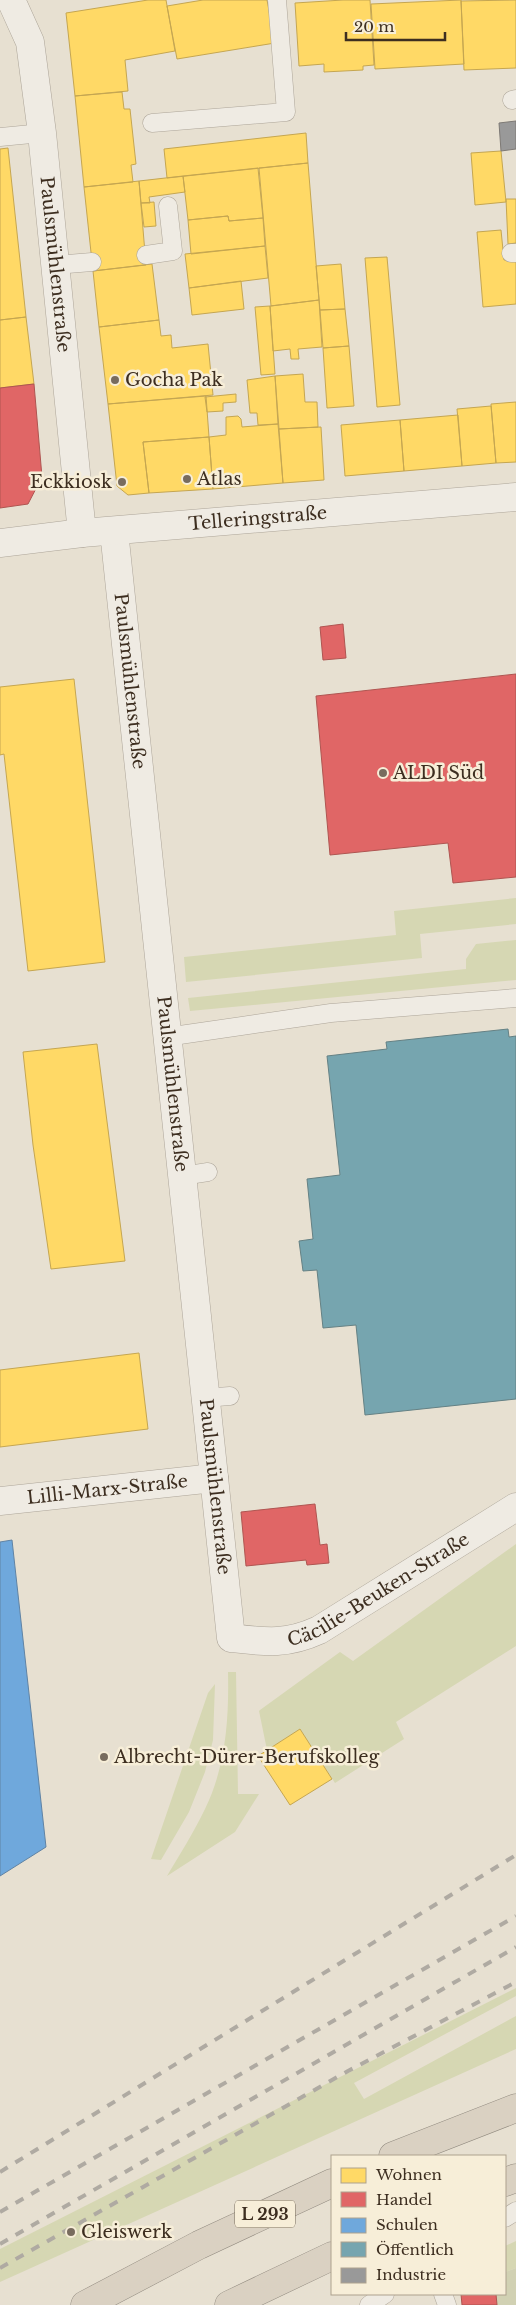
<svg xmlns="http://www.w3.org/2000/svg" width="516" height="2305" viewBox="0 0 516 2305" font-family="'Libre Baskerville',serif">
<style>
.green{fill:#d6d7b3}
.cemetery{fill:#d1d1b3}
.homes{fill:#ffd966;stroke:#c5a651}
.shops{fill:#e06666;stroke:#af5551}
.schools{fill:#6fa8dc;stroke:#6083a4}
.public{fill:#76a5af;stroke:#658184}
.industry{fill:#999;stroke:#7d7975}
.lines{fill:none;stroke-linecap:round;stroke-linejoin:round}
.lane-casing{stroke:#ada599;stroke-width:19}
.street-casing{stroke:#ada599;stroke-width:29}
.highway-casing{stroke:#928b80;stroke-width:29}
.lane{stroke:#efebe3;stroke-width:18}
.street{stroke:#efebe3;stroke-width:28}
.highway{stroke:#dad1c2;stroke-width:28}
.rail{stroke:#afaaa2;stroke-width:4;stroke-dasharray:9 9;stroke-linecap:butt}
.poi-dot{fill:#786c5e;stroke:#f7eed8;stroke-width:2}
.labels{text-anchor:middle;stroke-width:5;stroke-linejoin:round;paint-order:stroke}
.shield{fill:#f7eed8;stroke:#756857;stroke-width:1}
.shield-label{font-size:16px;font-weight:bold;fill:#3d2e20}
.street-label{font-size:18px;fill:#3d2e20;stroke:#f7eed8}
.poi-label{font-size:18px;fill:#3d2e20;stroke:#f7eed8;text-anchor:start}
</style>
<rect width="100%" height="100%" fill="#e7e0d1"/>
<path class="green" d="M516,898V924L420,934L422,958L186,982L184,957L396,935L394,911Z
M516,940V980L190,1011L188,998L466,969V959L476,944Z
M516,1544V1646L396,1722L404,1739L335,1783L300,1729L267,1750L259,1711L260,1710L340,1652L353,1661Z
M228,1672H236L238,1794H259L235,1832L167,1876C180,1854 194,1832 205,1809C226,1766 229,1719 228,1672Z
M215,1684L213,1740L205,1772L189,1812L161,1860L151,1859L208,1693Z
M516,1988V1996L354,2083L364,2099L516,2016V2049L0,2282V2249Z
M516,2241V2268L505,2272V2246Z"/>
<path class="cemetery" d="M516,2268V2305H497L496,2294H505V2272Z"/>
<path class="homes" d="M148,0H166L175,51L125,60L128,91L75,96L66,13Z
M203,0H267L275,43L177,59L167,6Z
M343,0H370L374,65L363,66V70L324,72V64L299,66L295,3Z
M461,0L464,64L375,69L371,4Z
M516,0V68L464,70L461,1Z
M122,92L124,109H130L136,164L131,165L133,182L84,187L75,96Z
M306,133L308,163L167,178L164,149Z
M8,148L26,317L0,320V149Z
M501,151L506,202L475,205L471,153Z
M308,163L319,300L271,306L259,168Z
M258,168L263,218L229,221L228,216L188,220L183,176Z
M183,176L185,192L149,197L150,203H141L139,181Z
M139,181L146,265L93,271L84,187Z
M506,199H516V243L508,244Z
M154,202L156,226L144,227L141,203Z
M228,216L229,221L263,218L265,246L191,254L188,220Z
M501,230L504,260L516,259V304L483,307L477,232Z
M265,246L268,278L189,288L185,254Z
M387,257L400,405L377,407L365,258Z
M152,264L159,320L99,327L93,271Z
M341,264L345,309L320,310L316,266Z
M241,281L244,309L192,315L189,288Z
M319,300L322,347L298,349L299,359H291L290,349L273,351L270,306Z
M270,306L275,374L261,375L255,307Z
M345,309L349,346L323,348L320,310Z
M26,317L34,384L0,388V320Z
M159,320L161,336L171,335L172,348L208,344L213,395L108,404L99,327Z
M349,346L354,406L327,408L323,348Z
M303,374L305,402H317L318,427L279,429L275,376Z
M275,376L278,424L258,425L257,413H250L247,380Z
M236,394V402L223,403V411L207,412L205,397Z
M206,396L209,437L143,442L149,493L128,495L117,486L108,404Z
M516,402V462L496,463L491,404Z
M491,406L496,463L462,466L457,409Z
M458,415L462,466L404,471L400,420Z
M238,416L241,419L242,427L278,424L283,483L213,489L209,437L226,435V417Z
M400,420L404,471L345,476L341,425Z
M321,427L324,480L283,483L279,429Z
M209,437L213,489L149,493L143,442Z
M74,679L105,962L28,971L4,754L0,755V687Z
M97,1044L125,1261L51,1269L33,1145L23,1052Z
M139,1353L148,1429L0,1447V1370Z
M300,1729L332,1779L290,1805L258,1756Z"/>
<path class="shops" d="M34,384L42,477L28,504L0,508V388Z
M343,624L346,658L323,660L320,627Z
M516,674V877L453,883L448,843L330,855L316,696Z
M315,1504L320,1545L327,1544L329,1563L307,1565L306,1560L246,1566L241,1512Z
M461,2294H496L497,2305H462Z"/>
<path class="schools" d="M12,1540L46,1847L0,1876V1542Z"/>
<path class="public" d="M508,1029L509,1037L516,1036V1399L365,1415L356,1325L323,1328L317,1270L303,1271L299,1241L313,1239L307,1179L340,1175L327,1056L387,1049L386,1042Z"/>
<path class="industry" d="M516,121V149L501,151L499,123Z"/>
<g class="lines">
<g class="lane-casing">
<path id="lane" d="M512,100L516,99
M152,123L286,112L277,0
M0,137L42,133
M511,253H516
M146,255L173,251L168,206
M55,265L92,262
M166,1037L331,1013L516,998
M182,1176L208,1172
M204,1398L230,1396
M505,2218L516,2211
M443,2294L447,2305
M369,2305L385,2294"/>
</g>
<g class="street-casing">
<g id="street">
<path id="s1" d="M11,0L30,42L42,133L82,533"/>
<path id="s2" d="M114,531L231,1638C266,1642 286,1645 319,1630L516,1507"/>
<path id="s3" d="M0,543L82,533L516,497"/>
<path id="s4" d="M0,1501L214,1478"/>
</g>
</g>
<g class="highway-casing">
<path id="highway" d="M393,2156L516,2108
M505,2182L516,2178
M85,2305L199,2245L332,2183
M229,2305L332,2256"/>
</g>
<use href="#lane" class="lane"/>
<use href="#street" class="street"/>
<use href="#highway" class="highway"/>
<path class="rail" d="M0,2172L516,1855
M0,2212L516,1916
M0,2244L516,1947
M0,2268L348,2071L516,1982"/>
</g>
<g class="poi-dot">
<circle cx="115" cy="380" r="5"/>
<circle cx="187" cy="479" r="5"/>
<circle cx="122" cy="482" r="5"/>
<circle cx="383" cy="773" r="5"/>
<circle cx="104" cy="1757" r="5"/>
<circle cx="71" cy="2232" r="5"/>
</g>
<g class="labels">
<rect class="shield" x="235" y="2200.5" width="60" height="27" rx="4"/>
<g class="shield-label">
<text x="265" y="2220">L 293</text>
</g>
<g class="street-label">
<text dy="6" stroke="none"><textPath href="#s1" startOffset="270">Paulsmühlenstraße</textPath></text>
<text dy="6" stroke="none"><textPath href="#s3" startOffset="259">Telleringstraße</textPath></text>
<text dy="6" stroke="none"><textPath href="#s2" startOffset="151">Paulsmühlenstraße</textPath></text>
<text dy="6" stroke="none"><textPath href="#s2" startOffset="556">Paulsmühlenstraße</textPath></text>
<text dy="6" stroke="none"><textPath href="#s2" startOffset="961">Paulsmühlenstraße</textPath></text>
<text dy="6" stroke="none"><textPath href="#s4" startOffset="108">Lilli-Marx-Straße</textPath></text>
<text dy="6" stroke="none"><textPath href="#s2" startOffset="1274">Cäcilie-Beuken-Straße</textPath></text>
</g>
<g class="poi-label">
<text x="125" y="386">Gocha Pak</text>
<text x="197" y="485">Atlas</text>
<text x="112" y="488" text-anchor="end">Eckkiosk</text>
<text x="393" y="779">ALDI Süd</text>
<text x="114" y="1763">Albrecht-Dürer-Berufskolleg</text>
<text x="81" y="2238">Gleiswerk</text>
</g>
</g>
<rect x="331" y="2155" width="175" height="140" fill="#f7eed8" stroke="#ada18e"/>
<rect x="341" y="2168" width="25" height="15" fill="#ffd966" stroke="#ada18e"/>
<text x="376" y="2180" font-size="15" fill="#3d2e20">Wohnen</text>
<rect x="341" y="2192" width="25" height="15" fill="#e06666" stroke="#ada18e"/>
<text x="376" y="2205" font-size="15" fill="#3d2e20">Handel</text>
<rect x="341" y="2218" width="25" height="15" fill="#6fa8dc" stroke="#ada18e"/>
<text x="376" y="2230" font-size="15" fill="#3d2e20">Schulen</text>
<rect x="341" y="2242" width="25" height="15" fill="#76a5af" stroke="#ada18e"/>
<text x="376" y="2255" font-size="15" fill="#3d2e20">Öffentlich</text>
<rect x="341" y="2268" width="25" height="15" fill="#999999" stroke="#ada18e"/>
<text x="376" y="2280" font-size="15" fill="#3d2e20">Industrie</text>
<path d="M346 32v8h99v-8" fill="none" stroke="#3d2e20" stroke-width="2.5"/>
<text x="354" y="32" font-size="15" fill="#3d2e20" stroke="#f7eed8" stroke-width="4" paint-order="stroke">20 m</text>
</svg>
